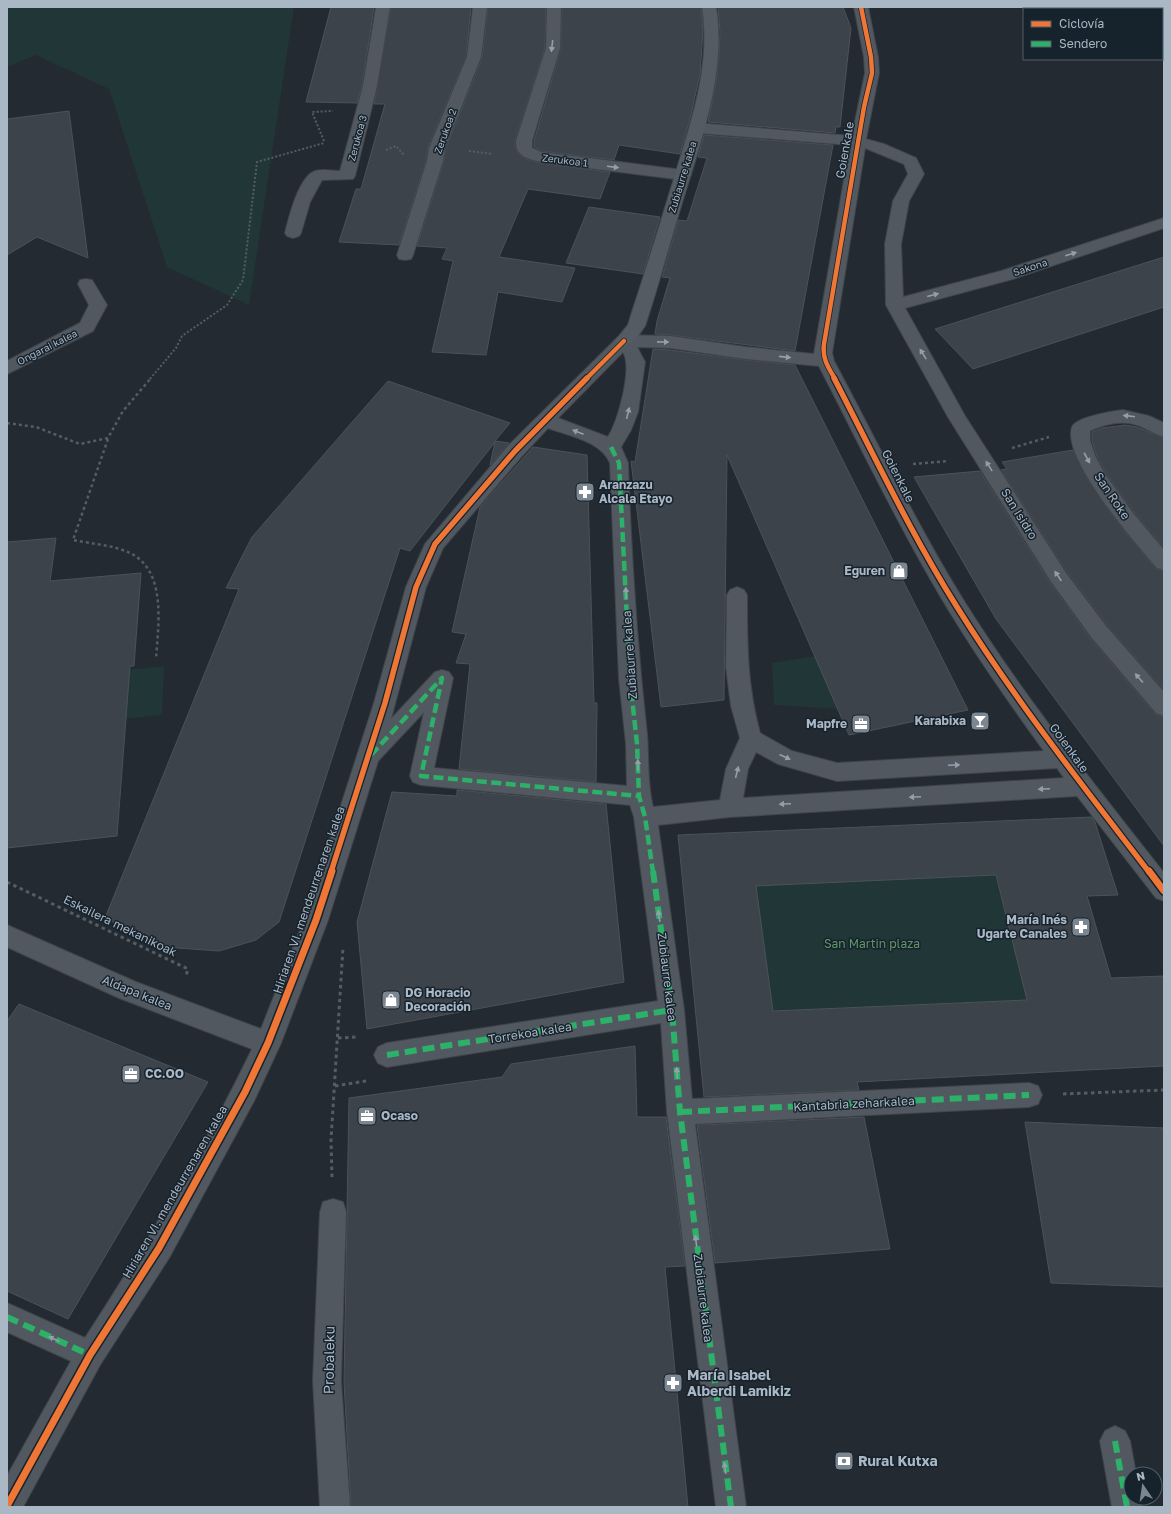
<svg xmlns="http://www.w3.org/2000/svg" width="1171" height="1514" viewBox="0 0 1171 1514" font-family="'Golos Text',sans-serif">
<style>
.green{fill:#203637}
.building{fill:#3d434a;stroke:#4a525a;fill-rule:evenodd}
.lines{fill:none;stroke-linecap:round;stroke-linejoin:round}
.minor-casing{stroke:#3f444a;stroke-width:2}
.major-casing{stroke:#40474e;stroke-width:2}
.path-far2{stroke:#555d63;stroke-width:2;stroke-dasharray:2 2;stroke-linecap:butt}
.path-far1{stroke:#555d63;stroke-width:2.5;stroke-dasharray:3 3;stroke-linecap:butt}
.path{stroke:#555d63;stroke-width:3;stroke-dasharray:3.5 3.5;stroke-linecap:butt}
.minor{fill:#525860;fill-rule:evenodd}
.major{fill:#545b62;fill-rule:evenodd}
.quiet-far1{stroke:#2db169;stroke-width:4.5;stroke-dasharray:10 4.5;stroke-linecap:butt}
.quiet{stroke:#2db169;stroke-width:6;stroke-dasharray:12 6;stroke-linecap:butt}
.cycleway-far2-casing{stroke:#16222c;stroke-width:6}
.cycleway-far1-casing{stroke:#16222c;stroke-width:8}
.cycleway-casing{stroke:#16222c;stroke-width:10}
.cycleway-far2{stroke:#f07635;stroke-width:4.5}
.cycleway-far1{stroke:#f07635;stroke-width:5.5}
.cycleway{stroke:#f07635;stroke-width:7}
.oneway{fill:#949fac}
.labels{text-anchor:middle;stroke-width:3;stroke-linejoin:round;paint-order:stroke}
.far-street-label{font-size:10px;fill:#aab7c5;stroke:#16222c}
.street-label{font-size:12px;fill:#aab7c5;stroke:#16222c}
.poi-label{font-size:12px;font-weight:bold;fill:#aab7c5;stroke:#16222c;text-anchor:start}
.park-label{font-size:12px;fill:#609767;stroke:#16222c}
.near-street-label{font-size:14px;fill:#aab7c5;stroke:#16222c}
.near-poi-label{font-size:14px;font-weight:bold;fill:#aab7c5;stroke:#16222c;text-anchor:start}
</style>
<rect width="100%" height="100%" fill="#232a31"/>
<path class="green" d="M7,7H294L249,305L167,267L109,89L36,55L7,67Z
M815,656L838,709L774,705L772,663Z
M164,666L162,715L32,728L38,679Z
M996,875L1027,1000L773,1011L756,886Z"/>
<path class="building" d="M331,7H374L362,86L357,103L306,102Z
M391,7H471L466,57L428,147L426,161L399,245L339,242L356,189H361L385,104H374Z
M488,7H546L545,48L515,141V147L519,154L526,159L540,163L610,172L600,199L528,189L499,257L575,268L562,302L498,292L486,355L432,352L453,261L442,259L447,248L417,246L444,161L446,148L482,58Z
M562,7H701L703,30L700,74L690,119L680,154L619,145L614,160L541,151L534,147V141L561,48Z
M718,7H843L851,28L840,127H836L835,133L708,122L716,82L719,57L720,32Z
M69,111L88,258L37,237L7,255V119Z
M704,135L833,145L795,351L670,335L655,334L657,321L670,278L662,277L678,221V220L687,221L707,158L698,157Z
M589,207L660,217L643,274L566,263Z
M1164,257V307L973,369L935,329Z
M653,349L670,350L746,360L795,365L968,710L849,735L727,455L724,700L661,707L631,461L635,462Z
M388,381L510,423L495,441L509,443L490,465L495,442L410,551L400,548L279,922L256,940L219,951L164,947L105,918L239,589L226,588L252,537Z
M1125,425L1137,427L1164,438V548L1134,512L1106,473L1097,457L1092,441V432L1102,428Z
M533,447L587,455L594,703H597L596,782L459,769L470,664L456,663L466,634L452,632L480,507Z
M1073,450L1088,480L1117,522L1156,569L1164,571V690L1107,625L1067,572L1001,470L1007,469L1002,462Z
M980,471L1051,584L1091,639L1155,714L1164,717V846L996,619L914,477Z
M56,538L50,581L141,573L134,666H130L117,836L7,848V542Z
M457,790L606,804L624,982L367,1029L357,922L392,792L457,796Z
M1092,817L1095,822L1118,895L1087,896L1111,978L1164,976V1066L857,1082L859,1090L704,1097L678,835ZM996,875L1027,1000L773,1011L756,886Z
M19,1004L208,1082L68,1319L7,1291V1021Z
M635,1046L637,1117H666L685,1266L665,1267L688,1507H351L344,1382L349,1098L502,1077L511,1064Z
M864,1117L890,1249L715,1263L697,1125Z
M1025,1122L1164,1128V1287L1051,1283Z"/>
<g class="lines">
<g class="minor-casing">
<path id="minor" d="M376,7H390L377,86L355,176L353,179L322,180L310,202L301,233L299,236L293,238L287,236L285,233C289,217 298,180 313,172C319,168 333,171 340,171L363,86Z
M473,7H487L481,57L445,148L443,161L413,255L411,259L405,260L399,259L397,255L427,161L429,148L467,57Z
M547,7H561L560,48L532,141V148L541,152L683,170L689,172L691,175L689,178L683,180L540,162C528,159 515,156 516,141L546,48Z
M854,7H868L878,57L879,73L866,139L884,144L916,158L924,174L909,201L901,244L903,297L1001,271L1164,218V228L1013,279L905,308L965,416L1066,573L1106,626L1164,692V716L1156,713L1092,638L1052,583L948,417L886,305L885,244L893,201L908,174L904,164L865,148L832,353L834,361C877,441 916,524 964,601C1024,697 1095,785 1164,873V901L1156,898L1077,796L730,817L658,825L684,1010L692,1099L1029,1083L1038,1086L1042,1095L1038,1104L1029,1107L695,1124L746,1507H716L667,1112L661,1023L387,1067L378,1063L374,1055L378,1047L387,1043L658,1001L634,817L630,805L421,785L413,782L410,776L424,712L378,761L328,920L281,1043L254,1101L169,1258L100,1365L23,1507H7V1476L71,1361L7,1332V1303L85,1338C145,1245 204,1149 252,1049L119,998L7,947V925L136,982L261,1029L304,920L374,703L406,587L425,544L508,446L618,337L624,335L670,336L746,347L814,354L850,145L697,133L692,131L689,128L692,125L697,123L852,136L865,73L864,57ZM637,347L670,348L746,359L819,366C856,438 891,511 932,582C965,640 1004,696 1044,751L837,763L792,751L760,733C747,685 747,644 747,595L744,590L737,587L730,590L727,595L726,667L731,706L740,738L726,769L720,800L653,807C647,783 649,758 647,734C637,644 631,553 628,463L621,447L631,430L638,412L645,362ZM623,352C633,368 618,421 608,437L558,418ZM548,428C569,436 601,441 610,463L619,679L626,744L627,786L434,768L453,678L449,672L442,670L435,672L391,719L426,587L443,548L522,456ZM756,752L778,764L837,781L1057,768L1064,778L743,798L748,769Z
M86,279L92,280L107,305L93,331L7,374V361L80,323L89,305L78,284L80,280Z
M1123,410L1149,416L1164,423V437C1157,435 1151,431 1144,428C1126,419 1108,423 1090,431V441L1096,458L1105,474L1133,513L1164,550V570L1157,568C1137,545 1061,458 1072,427C1076,417 1113,411 1123,410Z
M333,1199L343,1202L346,1212L341,1381L350,1507H320L313,1381L320,1212L323,1202Z
M1115,1426L1125,1431L1130,1441L1136,1474H1131V1498H1140L1142,1507H1112L1100,1441L1105,1431Z"/>
</g>
<g class="major-casing">
<path id="major" d="M702,7H716C727,72 700,144 681,206C669,246 658,287 645,326C638,336 631,349 618,345L615,341L628,325L632,312C646,270 659,227 672,185C689,128 712,67 702,7Z"/>
</g>
<path class="path-far2" d="M324,141L312,112L333,111
M386,150L396,146L404,155
M469,151L493,154
M150,379L176,348L182,336L227,305L243,280L257,162L324,143"/>
<path class="path-far1" d="M7,423L36,427L80,444L108,438L123,411L151,378
M108,439L73,540C92,544 115,545 132,554C167,573 158,627 156,659
M1012,448L1049,437
M913,464L948,461"/>
<path class="path" d="M7,882L188,969L186,976
M338,1038L357,1037
M335,1086L366,1081
M1063,1094L1164,1090
M332,1177L331,1140L343,947"/>
<use href="#minor" class="minor"/>
<use href="#major" class="major"/>
<path class="quiet-far1" d="M611,447L619,463L630,679L637,744L639,796L645,817L653,872
M371,755L442,678L421,776L639,796"/>
<path class="quiet" d="M653,871L672,1010L680,1112L731,1507
M387,1055L672,1010
M680,1112L1029,1095
M7,1317L90,1355
M1115,1441L1127,1507"/>
<g class="cycleway-far2-casing">
<path id="cycleway-far2" d="M586,379L624,341
M835,379C828,367 822,358 824,344L864,107L872,73L871,57L861,7"/>
</g>
<g class="cycleway-far1-casing">
<path id="cycleway-far1" d="M834,378C874,455 911,534 957,607C1015,700 1083,786 1149,872
M331,872L385,703L416,587L435,544L515,451L587,378"/>
</g>
<g class="cycleway-casing">
<path id="cycleway" d="M1149,871L1164,891
M7,1506L90,1355L159,1248L245,1092L268,1043L316,920L332,871"/>
</g>
<use href="#cycleway-far2" class="cycleway-far2"/>
<use href="#cycleway-far1" class="cycleway-far1"/>
<use href="#cycleway" class="cycleway"/>
</g>
<defs><path id="oneway-solid" d="M-6-.8H1V-3.2L6.5 0L1 3.2V.8H-6Z"/></defs>
<g class="oneway">
<use href="#oneway-solid" transform="translate(552 46) rotate(97)"/>
<use href="#oneway-solid" transform="translate(613 167) rotate(7)"/>
<use href="#oneway-solid" transform="translate(1071 254) rotate(-18)"/>
<use href="#oneway-solid" transform="translate(933 295) rotate(-15)"/>
<use href="#oneway-solid" transform="translate(663 342) rotate(1)"/>
<use href="#oneway-solid" transform="translate(923 354) rotate(-122)"/>
<use href="#oneway-solid" transform="translate(785 357) rotate(6)"/>
<use href="#oneway-solid" transform="translate(628 413) rotate(-76)"/>
<use href="#oneway-solid" transform="translate(1129 416) rotate(-173)"/>
<use href="#oneway-solid" transform="translate(578 432) rotate(-159)"/>
<use href="#oneway-solid" transform="translate(1087 458) rotate(61)"/>
<use href="#oneway-solid" transform="translate(989 466) rotate(-122)"/>
<use href="#oneway-solid" transform="translate(1058 576) rotate(-124)"/>
<use href="#oneway-solid" transform="translate(626 593) rotate(-93)"/>
<use href="#oneway-solid" transform="translate(1139 678) rotate(-131)"/>
<use href="#oneway-solid" transform="translate(785 757) rotate(24)"/>
<use href="#oneway-solid" transform="translate(638 765) rotate(-92)"/>
<use href="#oneway-solid" transform="translate(954 765) rotate(-3)"/>
<use href="#oneway-solid" transform="translate(737 772) rotate(-76)"/>
<use href="#oneway-solid" transform="translate(1044 789) rotate(177)"/>
<use href="#oneway-solid" transform="translate(915 797) rotate(177)"/>
<use href="#oneway-solid" transform="translate(785 804) rotate(177)"/>
<use href="#oneway-solid" transform="translate(659 916) rotate(-98)"/>
<use href="#oneway-solid" transform="translate(677 1073) rotate(-94)"/>
<use href="#oneway-solid" transform="translate(696 1241) rotate(-97)"/>
<use href="#oneway-solid" transform="translate(54 1339) rotate(-156)"/>
<use href="#oneway-solid" transform="translate(725 1468) rotate(-99)"/>
</g>
<defs>
<g id="pharmacy-square" transform="scale(1)"><rect x="-9" y="-9" width="18" height="18" rx="4" fill="#7b8691" stroke="#16222c"/><path d="M-2-6h4v4h4v4h-4v4h-4v-4h-4v-4h4Z" fill="#fff"/></g>
<g id="shop-square" transform="scale(1)"><rect x="-9" y="-9" width="18" height="18" rx="4" fill="#7b8691" stroke="#16222c"/><path d="M-5-2.5h2.3a2.7 3.5 0 0 1 5.4 0H5L5.5 6h-11ZM-1.5-2.5h3a1.5 2.3 0 0 0-3 0Z" fill="#fff"/></g>
<g id="bar-square" transform="scale(1)"><rect x="-9" y="-9" width="18" height="18" rx="4" fill="#7b8691" stroke="#16222c"/><path d="M-6-5H6L.8 .8V4.5H3.5V6h-7V4.5H-.8V.8Z" fill="#fff"/></g>
<g id="office-square" transform="scale(1)"><rect x="-9" y="-9" width="18" height="18" rx="4" fill="#7b8691" stroke="#16222c"/><path d="M-6-3h4V-5.5h4V-3h4V5H-6ZM-1-4.5V-3h2v-1.5ZM-6 0V1H6V0Z" fill="#fff"/></g>
<g id="bank-square" transform="scale(1)"><rect x="-9" y="-9" width="18" height="18" rx="4" fill="#7b8691" stroke="#16222c"/><path d="M-6-4H6V4H-6ZM0-2.3a2.3 2.3 0 1 0 0 4.6a2.3 2.3 0 1 0 0-4.6Z" fill="#fff"/></g>
</defs>
<g fill-rule="evenodd">
<use href="#pharmacy-square" x="585" y="492"/>
<use href="#shop-square" x="899" y="571"/>
<use href="#bar-square" x="980" y="721"/>
<use href="#office-square" x="861" y="724"/>
<use href="#pharmacy-square" x="1081" y="927"/>
<use href="#shop-square" x="391" y="1000"/>
<use href="#office-square" x="131" y="1074"/>
<use href="#office-square" x="367" y="1116"/>
<use href="#pharmacy-square" x="673" y="1383"/>
<use href="#bank-square" x="844" y="1461"/>
</g>
<g class="labels">
<g class="far-street-label">
<text transform="translate(445 131) rotate(-70)" y="4">Zerukoa 2</text>
<text transform="translate(357 138) rotate(-75)" y="4">Zerukoa 3</text>
<text transform="translate(565 160) rotate(7)" y="4">Zerukoa 1</text>
<text transform="translate(682 177) rotate(-73)" y="4">Zubiaurre kalea</text>
<text transform="translate(1030 267) rotate(-18)" y="4">Sakona</text>
<text transform="translate(47 347) rotate(-27)" y="4">Ongarai kalea</text>
</g>
<g class="street-label">
<text transform="translate(845 150) rotate(-80)" y="4">Goienkale</text>
<text transform="translate(898 476) rotate(63)" y="4">Goienkale</text>
<text transform="translate(1112 496) rotate(56)" y="4">San Roke</text>
<text transform="translate(1019 514) rotate(58)" y="4">San Isidro</text>
<text transform="translate(630 655) rotate(-94)" y="4">Zubiaurre kalea</text>
<text transform="translate(1069 748) rotate(54)" y="4">Goienkale</text>
<text transform="translate(309 900) rotate(-71)" y="4">Hiriaren VI. mendeurrenaren kalea</text>
<text transform="translate(120 926) rotate(26)" y="4">Eskailera mekanikoak</text>
<text transform="translate(667 977) rotate(83)" y="4">Zubiaurre kalea</text>
<text transform="translate(137 993) rotate(22)" y="4">Aldapa kalea</text>
<text transform="translate(530 1033) rotate(-9)" y="4">Torrekoa kalea</text>
<text transform="translate(854 1104) rotate(-3)" y="4">Kantabria zeharkalea</text>
<text transform="translate(175 1192) rotate(-60)" y="4">Hiriaren VI. mendeurrenaren kalea</text>
<text transform="translate(703 1298) rotate(83)" y="4">Zubiaurre kalea</text>
</g>
<g class="poi-label">
<text x="599" y="489">Aranzazu<tspan x="599" dy="14">Alcala Etayo</tspan></text>
<text x="885" y="575" text-anchor="end">Eguren</text>
<text x="966" y="725" text-anchor="end">Karabixa</text>
<text x="847" y="728" text-anchor="end">Mapfre</text>
<text x="1067" y="924" text-anchor="end">María Inés<tspan x="1067" dy="14">Ugarte Canales</tspan></text>
<text x="405" y="997">DG Horacio<tspan x="405" dy="14">Decoración</tspan></text>
<text x="145" y="1078">CC.OO</text>
<text x="381" y="1120">Ocaso</text>
</g>
<g class="park-label">
<text x="872" y="948">San Martin plaza</text>
</g>
<g class="near-street-label">
<text transform="translate(329 1360) rotate(-89)" y="5">Probaleku</text>
</g>
<g class="near-poi-label">
<text x="687" y="1380">María Isabel<tspan x="687" dy="16">Alberdi Lamikiz</tspan></text>
<text x="858" y="1466">Rural Kutxa</text>
</g>
</g>
<rect width="1171" height="1514" fill="none" stroke="#aab7c5" stroke-width="16"/>
<rect x="1023" y="8" width="140" height="52" fill="#16222c" stroke="#515e69"/>
<rect x="1031" y="21" width="20" height="6" fill="#f07635" stroke="#515e69"/>
<text x="1059" y="28" font-size="12" fill="#aab7c5">Ciclovía</text>
<rect x="1031" y="41" width="20" height="6" fill="#2db169" stroke="#515e69"/>
<text x="1059" y="48" font-size="12" fill="#aab7c5">Sendero</text>
<g transform="translate(1143 1486) rotate(347)"><circle r="19" fill="#16222c" stroke="#515e69"/>
<path d="M0-3L7 15L0 10L-7 15Z" fill="#7b8691"/>
<text y="-6" font-size="11" font-weight="bold" text-anchor="middle" fill="#aab7c5">N</text>
</g>
</svg>
